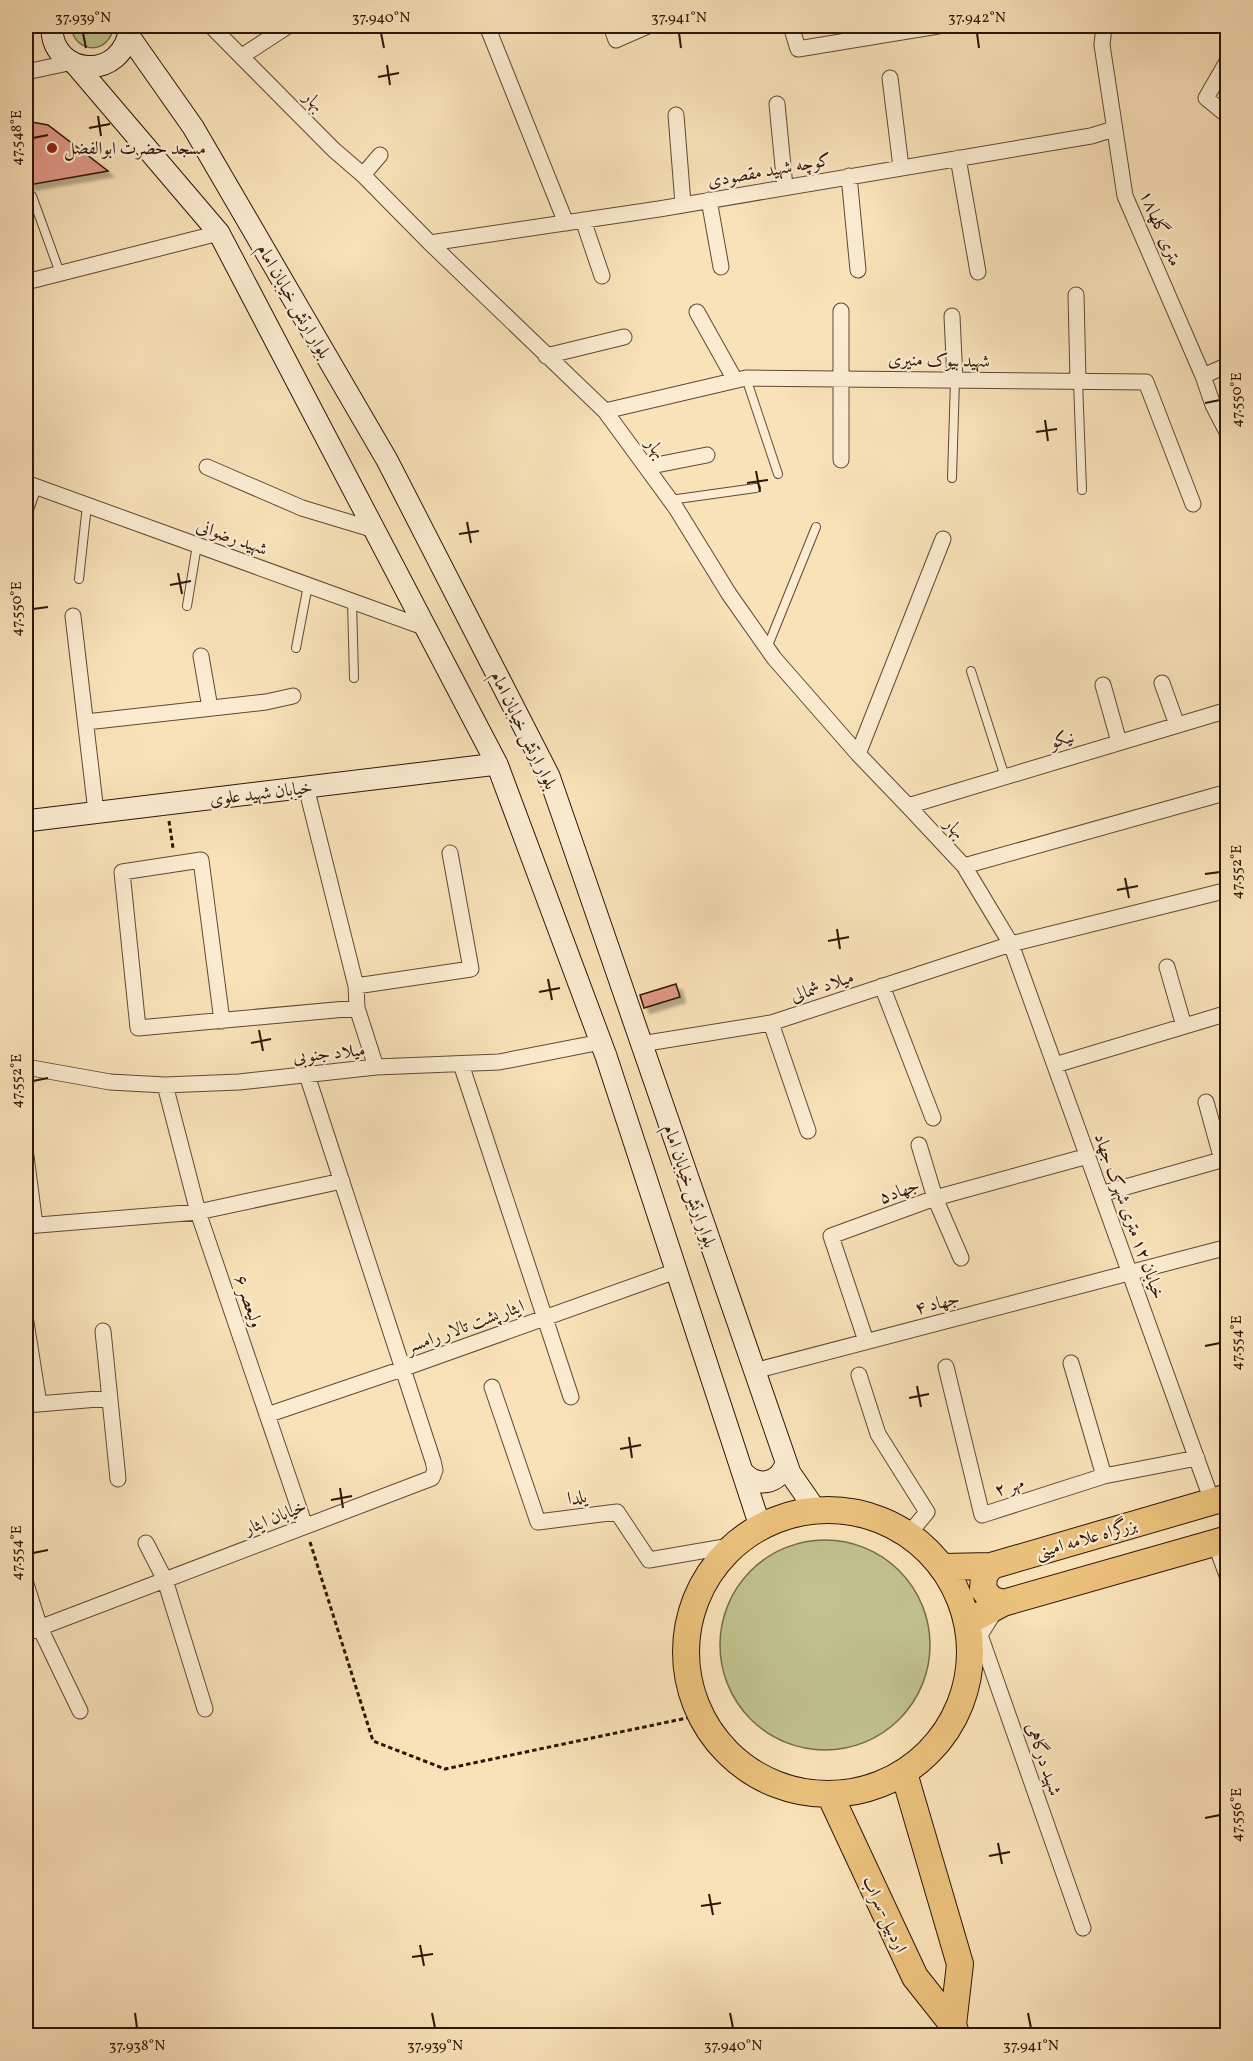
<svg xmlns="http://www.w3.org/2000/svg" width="1253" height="2061" viewBox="0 0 1253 2061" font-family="Vollkorn,Amiri,serif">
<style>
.green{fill:#c0c28d;stroke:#766c4a;stroke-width:1.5}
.building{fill:#e19887;stroke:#2d1508;stroke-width:1.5;filter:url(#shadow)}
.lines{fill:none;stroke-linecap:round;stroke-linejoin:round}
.service-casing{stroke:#604834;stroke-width:10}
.minor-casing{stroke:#604834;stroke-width:17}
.secondary-casing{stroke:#2d1508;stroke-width:23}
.trunk-casing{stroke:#2d1508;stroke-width:28}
.path{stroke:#2d1508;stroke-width:3;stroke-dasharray:4.5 3;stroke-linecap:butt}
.service{stroke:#fbecd1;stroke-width:8}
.minor{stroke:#fbecd1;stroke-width:15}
.secondary{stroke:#fbecd1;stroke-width:21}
.trunk{stroke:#ecc17c;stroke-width:26}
.ticks{fill:none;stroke:#2d1508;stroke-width:2}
.poi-dot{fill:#8f2418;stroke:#fbecd1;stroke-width:2}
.labels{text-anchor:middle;stroke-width:4.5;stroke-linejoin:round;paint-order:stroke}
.street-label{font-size:18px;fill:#2d1508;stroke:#fbecd1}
.poi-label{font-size:18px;fill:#2d1508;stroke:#fbecd1;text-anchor:start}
.neatline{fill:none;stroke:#2d1508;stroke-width:2}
.ticks-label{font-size:15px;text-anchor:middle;fill:#2d1508}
</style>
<defs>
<filter id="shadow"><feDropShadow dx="5.5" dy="5.5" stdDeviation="1.5" flood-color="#0004"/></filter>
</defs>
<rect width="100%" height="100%" fill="#f9e2b8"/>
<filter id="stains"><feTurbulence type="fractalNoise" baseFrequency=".00333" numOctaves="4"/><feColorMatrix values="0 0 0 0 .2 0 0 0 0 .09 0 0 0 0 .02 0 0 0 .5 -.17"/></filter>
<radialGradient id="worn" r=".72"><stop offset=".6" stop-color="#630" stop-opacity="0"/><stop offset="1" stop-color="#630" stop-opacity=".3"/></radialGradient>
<path class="green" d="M71,26H113C111,55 74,55 71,26Z
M720 1645a105 105 0 1 1 210 0a105 105 0 1 1-210 0Z"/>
<path class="building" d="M26,121L48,125L108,171L29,185L26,175Z
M676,984L680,997L644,1008L640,995Z"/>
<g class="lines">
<g class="service-casing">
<path id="service" d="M32,196L60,273
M746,378L778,474
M1078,381L1082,490
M952,478L955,380
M670,500L756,488
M30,507L37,487
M79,579L87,505
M352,601L354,678
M187,606L197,545
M296,648L308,585
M767,648L816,527
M971,671L1005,777"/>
</g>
<g class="minor-casing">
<path id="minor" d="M211,26L334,150L363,175L430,243L605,411L676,508L729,594L774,658L858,754L908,806L964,866L1011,944L1212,1501
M487,26L566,223
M611,26L616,40L648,26
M791,26L798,49L938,26
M1104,26L1102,45L1125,196L1203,376L1213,405L1228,434
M242,56L288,26
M1228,60L1206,98L1228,116
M26,72L73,62
M890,78L901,167
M777,104L785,187
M676,115L683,204
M958,158L978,272
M363,175L380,155
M849,176L858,270
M709,200L721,267
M583,220L602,276
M430,243L659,209L1091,136L1114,129
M26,282L219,233
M1076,295L1078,381
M697,312L735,380
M952,316L955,380
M546,356L624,337
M1203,376L1228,365
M605,411L746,378L1146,382L1193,504
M841,460V311
M207,467L302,508L375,530
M646,467L707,455
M26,483L426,628
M73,616L96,812
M201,656L210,708
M1162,683L1177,725
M1103,685L1119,742
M86,722L266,702L293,696
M858,754L943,539
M306,787L356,986L357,1008L376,1067
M908,806L1228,710
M964,866L1228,792
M1167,967L1184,1026
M356,986L471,969L450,853
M882,986L933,1118
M222,1021L201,860L122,872L138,1028L357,1008
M771,1023L808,1131
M641,1044L771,1023L1011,944L1228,890
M461,1064L571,1397
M1055,1065L1228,1013
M26,1067L110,1082L165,1085L239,1082L376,1067L499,1062L601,1042
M165,1085L198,1212L305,1526
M1206,1102L1222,1160
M919,1145L935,1198L961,1258
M26,1156L35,1225
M1101,1194L1228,1158
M26,1226L198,1212L342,1181
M26,1322L39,1404
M103,1331L118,1479
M866,1341L831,1236L935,1198L1088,1156
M1071,1363L1104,1476
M946,1367L982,1515L1104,1476L1197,1458
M754,1371L1228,1247
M859,1375L878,1434L927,1512L908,1535
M492,1387L538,1522L617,1512L649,1560L736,1545
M26,1405L110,1398
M267,1415L402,1369L676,1271
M146,1543L165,1580L205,1709
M1215,1543L1228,1578
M26,1584L40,1628L80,1711
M995,1611L980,1635L1083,1928
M26,1633L432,1478L435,1470L433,1461L307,1075"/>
</g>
<g class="secondary-casing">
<path id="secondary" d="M52,26C50,76 124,84 130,26
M129,36L193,127L387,460L549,776L790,1473L815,1509
M75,64L219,233L497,764L606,1056L760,1526
M26,821L497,764
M742,1471C756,1488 779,1485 786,1463"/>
</g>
<g class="trunk-casing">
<path id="trunk" d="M686 1652a142 142 0 1 1 284 0a142 142 0 1 1-284 0Z
M991,1566L984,1576L983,1589L991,1599L1003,1603
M942,1567L991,1566L1228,1497
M967,1622L1003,1603L1228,1539
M904,1773L960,1964L953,2025
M830,1795L915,1977L953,2025L957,2036"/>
</g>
<path class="path" d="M169,821L173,848
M310,1542L373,1741L445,1769L701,1715"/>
<use href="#service" class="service"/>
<use href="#minor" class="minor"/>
<use href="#secondary" class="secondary"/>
<use href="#trunk" class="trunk"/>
</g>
<path class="ticks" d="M83,33L86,48M381,33L384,48M679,33L681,48M977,33L979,48M387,65L390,85M378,77L399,73M98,116L101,136M89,128L110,124M33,138L48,135M1205,403L1220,400M1045,420L1048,441M1036,432L1057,429M756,471L760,492M747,483L768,480M467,522L471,543M459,534L479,531M178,573L182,594M170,585L191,581M33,609L48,607M1205,874L1220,872M1125,878L1129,898M1117,890L1138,886M837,929L840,949M828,941L849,937M548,979L552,1000M539,992L560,988M259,1030L263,1051M251,1043L271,1039M33,1081L48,1078M1205,1346L1220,1343M917,1386L921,1407M909,1398L929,1394M629,1437L632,1458M620,1449L641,1445M340,1488L343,1508M331,1500L352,1496M33,1553L48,1550M1205,1818L1220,1815M998,1843L1002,1864M989,1856L1010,1852M709,1894L713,1915M701,1906L721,1903M420,1945L424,1966M412,1957L433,1954M135,2013L137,2028M432,2013L435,2028M730,2013L733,2028M1028,2013L1031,2028"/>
<circle class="poi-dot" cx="52" cy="148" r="6"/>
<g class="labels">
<g class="street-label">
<text transform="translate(314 101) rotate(45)" y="6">بهار</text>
<text transform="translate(769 170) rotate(-10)" y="6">کوچه شهید مقصودی</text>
<text transform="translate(1161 228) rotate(67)" y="6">۱۸متری گلها</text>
<text transform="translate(294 301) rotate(60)" y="6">بلوار ارتش خیابان امام</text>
<text transform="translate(939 360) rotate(1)" y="6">شهید بیوک منیری</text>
<text transform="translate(656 448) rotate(54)" y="6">بهار</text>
<text transform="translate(232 537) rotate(20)" y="6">شهید رضوانی</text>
<text transform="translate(524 730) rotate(64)" y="6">بلوار ارتش خیابان امام</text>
<text transform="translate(1062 739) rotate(-17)" y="6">نیکو</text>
<text transform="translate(261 793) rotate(-7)" y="6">خیابان شهید علوی</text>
<text transform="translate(955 828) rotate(48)" y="6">بهار</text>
<text transform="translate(822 986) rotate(-18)" y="6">میلاد شمالی</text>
<text transform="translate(329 1053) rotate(-6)" y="6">میلاد جنوبی</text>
<text transform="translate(690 1186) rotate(71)" y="6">بلوار ارتش خیابان امام</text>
<text transform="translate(899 1191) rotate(-20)" y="6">جهاد۵</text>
<text transform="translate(1130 1216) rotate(70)" y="6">خیابان ۱۲ متری شهرک جهاد</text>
<text transform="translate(249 1301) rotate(71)" y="6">ولیعصر ۶</text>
<text transform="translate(937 1303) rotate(-14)" y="6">جهاد ۴</text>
<text transform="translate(465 1326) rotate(-20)" y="6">ایثار پشت تالار رامسر</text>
<text transform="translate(1009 1486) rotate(-18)" y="6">مهر ۲</text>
<text transform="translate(577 1497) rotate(-7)" y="6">یلدا</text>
<text transform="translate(275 1517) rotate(-22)" y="6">خیابان ایثار</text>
<text transform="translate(1086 1538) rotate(-16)" y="6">بزرگراه علامه امینی</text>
<text transform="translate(1044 1759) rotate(71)" y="6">شهید درگاهی</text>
<text transform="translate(885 1914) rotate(65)" y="6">اردبیل-سراب</text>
</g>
<g class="poi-label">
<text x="64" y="154">مسجد حضرت ابوالفضل</text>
</g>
</g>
<rect width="1253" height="2061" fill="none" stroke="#f9e2b8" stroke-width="66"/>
<rect x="33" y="33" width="1187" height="1995" class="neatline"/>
<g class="ticks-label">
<text x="83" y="22">37.939°N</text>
<text x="381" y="22">37.940°N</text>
<text x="679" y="22">37.941°N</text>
<text x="977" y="22">37.942°N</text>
<text transform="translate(16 138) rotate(-90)" y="5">47.548°E</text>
<text transform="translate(1236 400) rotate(-90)" y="5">47.550°E</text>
<text transform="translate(16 609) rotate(-90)" y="5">47.550°E</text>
<text transform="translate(1236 872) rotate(-90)" y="5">47.552°E</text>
<text transform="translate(16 1081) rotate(-90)" y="5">47.552°E</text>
<text transform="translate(1236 1343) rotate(-90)" y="5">47.554°E</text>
<text transform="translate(16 1553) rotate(-90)" y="5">47.554°E</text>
<text transform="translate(1236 1815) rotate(-90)" y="5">47.556°E</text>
<text x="137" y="2050">37.938°N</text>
<text x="435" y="2050">37.939°N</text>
<text x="733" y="2050">37.940°N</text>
<text x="1031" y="2050">37.941°N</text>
</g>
<rect width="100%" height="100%" filter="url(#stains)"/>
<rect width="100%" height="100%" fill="url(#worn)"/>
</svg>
